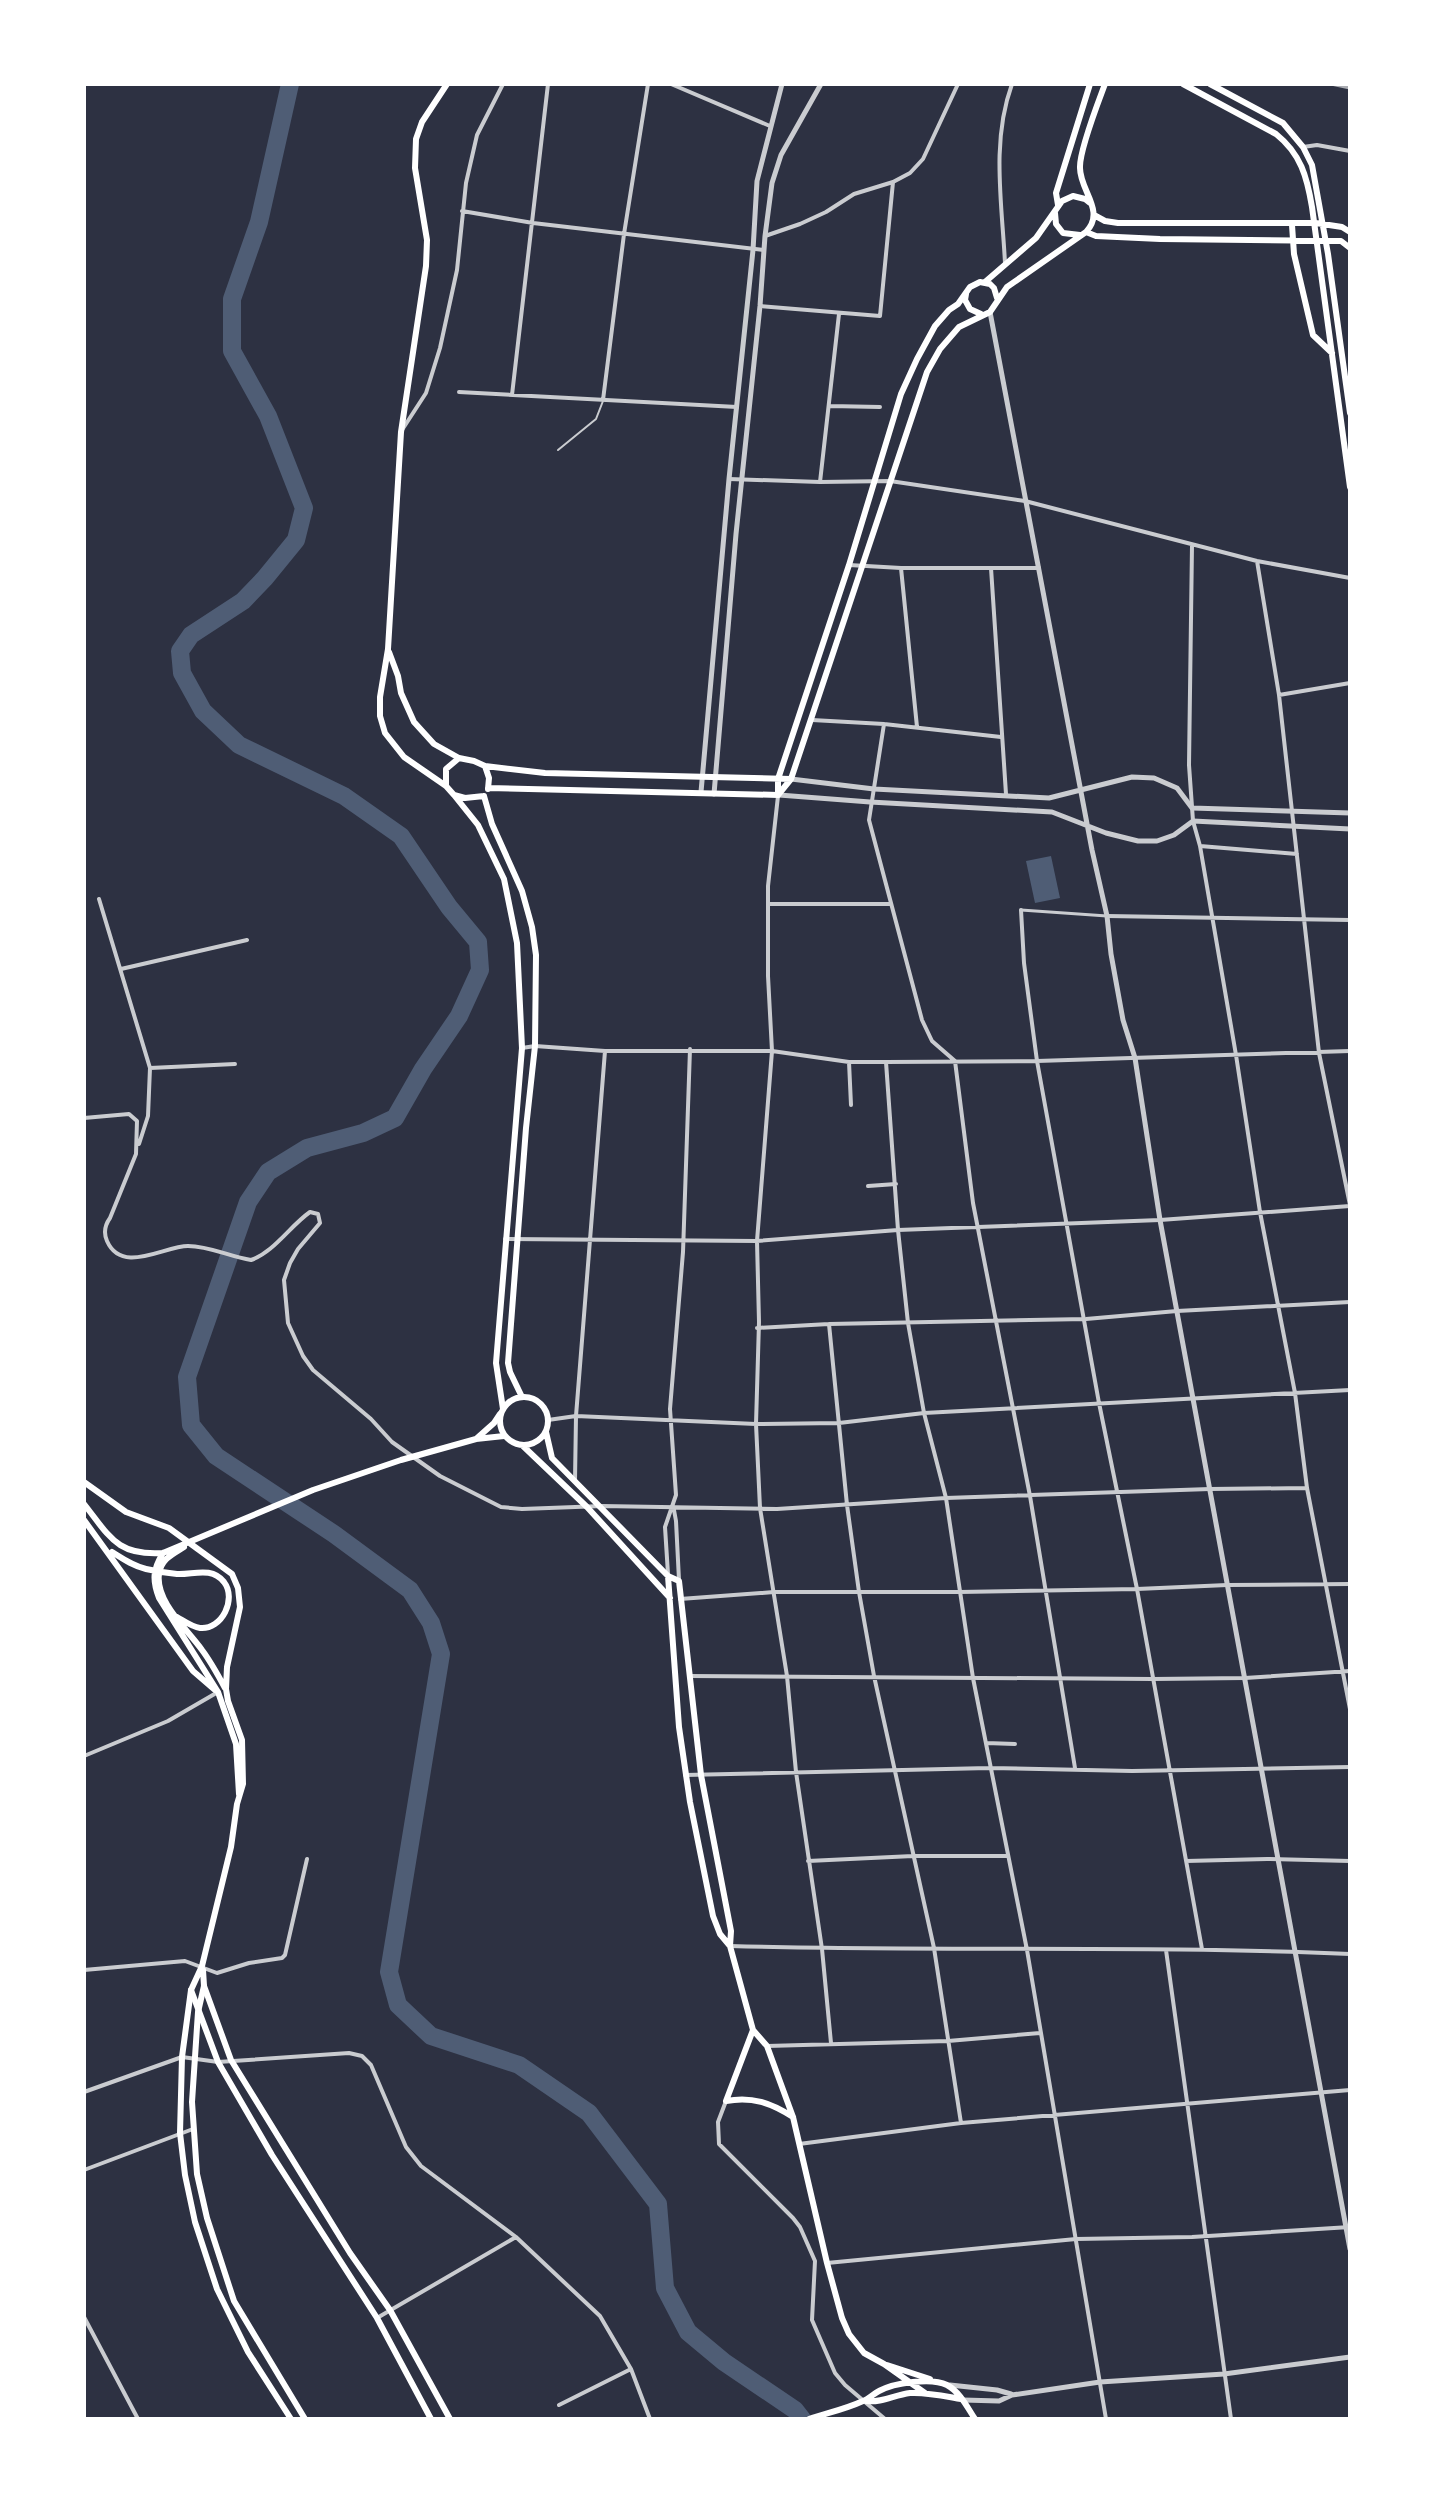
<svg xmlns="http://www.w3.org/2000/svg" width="1434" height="2503" viewBox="0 0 1434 2503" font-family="Manrope,sans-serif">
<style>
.water{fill:#4f5d75}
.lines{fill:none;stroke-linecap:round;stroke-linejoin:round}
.river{stroke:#4f5d75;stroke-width:18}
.service{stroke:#caccd0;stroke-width:2}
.pedestrian{stroke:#caccd0;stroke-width:3}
.minor{stroke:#caccd0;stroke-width:4}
.tertiary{stroke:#caccd0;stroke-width:5}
.secondary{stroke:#fff;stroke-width:6}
.primary{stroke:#fff;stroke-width:6}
.rail{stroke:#abadb3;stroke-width:3}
</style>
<rect width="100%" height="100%" fill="#2d3142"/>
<path class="water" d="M1051,856L1060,898L1035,903L1026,861Z"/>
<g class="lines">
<path class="river" d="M290,84L259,222L232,299V351L268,416L304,508L296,540L265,578L243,601L191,635L180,651L182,673L203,711L239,745L344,796L401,836L449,907L478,942L480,970L459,1016L423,1069L395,1118L363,1133L307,1148L268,1172L248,1202L187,1377L191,1425L216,1456L334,1534L410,1590L431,1623L441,1654L389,1972L398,2005L431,2036L519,2065L589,2113L658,2204L665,2288L688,2332L724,2362L795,2410L802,2419"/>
<path class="service" d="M558,450L596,419L603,401"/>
<path class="pedestrian" d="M1021,910L1107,916"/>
<path class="minor" d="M671,84L770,126
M1303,147L1317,145L1350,151
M462,211L533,223L764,250
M765,236L800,224L826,212L854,194L893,182L910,173L923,159L958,84
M1005,263C1002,203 991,142 1012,84
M760,306L880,316L893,182
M459,392L737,407
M512,395L548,84
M603,400L624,234L648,84
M830,406L880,407
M402,430L426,393L440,348L457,270L466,183L477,135L503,84
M729,479L820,482L890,481L1025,501L1257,561L1350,578
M820,482L839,314
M1192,545L1189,765L1193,821L1200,846L1236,1055L1260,1212L1295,1393L1307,1488L1350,1709
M1257,561L1279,695L1319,1053L1350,1205
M849,565L901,568H1039
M901,568L917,727
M991,568L1006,794
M1279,695L1350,683
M812,720L884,724L1001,737
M884,724L869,820L922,1020L932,1041L955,1061L973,1203L1030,1496L1075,1768
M778,796L768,886V976L772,1051L757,1241L759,1322L756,1424L760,1508L787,1676L796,1772L822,1949L831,2043
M1200,846L1297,854
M99,899L150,1068L148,1116L139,1144
M768,904H890
M1021,910L1024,963L1037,1061L1099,1403L1137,1589L1202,1949
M1107,916L1350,920
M121,969L247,940
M522,1048L535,1046L605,1051H772L849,1062H886L1037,1061L1350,1051
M849,1062L851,1105
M886,1062L898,1230L908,1323L924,1413L946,1498L973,1678L1027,1950L1106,2419
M150,1068L235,1064
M84,1118L129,1114L137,1121L136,1154L110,1218C105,1225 103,1232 107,1241C122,1275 164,1246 188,1246C210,1246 230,1257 251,1260C274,1252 290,1226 310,1212L318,1214L320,1223L298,1249L290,1263L284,1280L288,1323L303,1356L313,1370L371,1419L392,1442L440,1476L501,1507L522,1509L602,1506L777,1509L946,1498L1210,1489L1307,1488
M868,1186L896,1184
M505,1239L757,1241L898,1230L1160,1220L1350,1206
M829,1324L847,1505L859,1592L874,1676L934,1948L961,2123
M757,1328L829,1324L1086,1319L1177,1311L1350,1302
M548,1420L576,1416L756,1424L839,1423L924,1413L1350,1390
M575,1480L576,1416L605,1051
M674,1510L676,1521L679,1580
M668,1574L665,1527L676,1495L670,1409L683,1252L690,1049
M680,1599L774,1592H959L1137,1589L1227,1585L1350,1584
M689,1676L1153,1679L1245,1678L1350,1671
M986,1743L1015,1744
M84,1756L168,1721L218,1692
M685,1775L989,1768L1132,1771L1350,1767
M808,1861L913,1856H1008
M1186,1861L1267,1859L1350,1861
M730,1946C937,1952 1144,1945 1350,1954
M1166,1950L1231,2419
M84,1970L185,1961L217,1973L249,1963L282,1958L285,1955L307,1859
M767,2046L948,2041L1040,2033
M84,2092L182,2057L218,2062L349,2053L362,2056L371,2065L406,2147L421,2166L516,2237L600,2316L631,2369L650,2419
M726,2101L718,2122L719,2144L793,2218L800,2227L815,2261L812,2320L835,2373L845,2385L885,2419
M799,2144L961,2123L1350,2090
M84,2170L193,2129
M827,2263L1076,2239L1192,2237L1350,2227
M84,2317L138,2419
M377,2318L516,2237
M559,2405L631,2369"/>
<path class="tertiary" d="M990,312L1092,850L1107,916L1111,954L1123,1020L1135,1058L1160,1220L1350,2249
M791,779L874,789L1049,798L1132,777L1154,778L1177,788L1192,808L1350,813
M701,792L729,479L753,250L757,181L782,84
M714,794L736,534L760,306L765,236L772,183L781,155L821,84
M779,795L870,802L1052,812L1106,833L1138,841H1157L1174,835L1193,821L1350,829
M950,2385L997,2390L1011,2394
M963,2400L999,2401L1012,2395L1100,2382L1224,2374L1350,2357"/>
<path class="secondary" d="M447,84L422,122L416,139L415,168L427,240L426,266L401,432L388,649L380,697V716L385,733L404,757L446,786L454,795L465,798L484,796
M1183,84L1276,134C1301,154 1307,177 1312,207L1350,487
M1210,84L1283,123L1303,147L1312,165L1328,254L1350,413
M1058,205L1056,193L1090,84
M1055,213L1056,224L1063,233L1080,235
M1094,215L1105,221L1118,223H1316L1342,227L1350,232
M1292,225L1294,254L1313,335L1332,353
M1086,232L1096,236L1160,239L1341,241L1350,248
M985,282L1036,238L1062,201L1073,196L1085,199L1090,203
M966,294L965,300L970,309L981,314
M389,652L398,676L401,693L414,722L434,744L459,758L474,761L485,766L545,773L791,779
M485,766L489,778L488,789
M446,786V769L459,758
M488,788L778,795
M778,792V779L849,565L901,394L917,359L935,326L949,310L958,304L970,287L980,282L990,284L994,288L997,298
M454,795L478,825L504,879L517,943L522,1048L496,1363L503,1409
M778,795L791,779L927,372L940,349L959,327L990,312L1007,287L1086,232C1106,211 1080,191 1080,168C1079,151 1098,103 1105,84
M484,796L492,824L522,891L532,927L536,955L535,1046L526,1128L508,1363L510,1372L522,1397
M500 1421a24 24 0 1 1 48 0a24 24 0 1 1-48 0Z
M546,1432L552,1458L668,1576L679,1581L701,1775L731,1931L730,1946L753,2030L767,2046L793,2117L827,2263L842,2318L849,2334L864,2353L884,2364L925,2393
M523,1446L587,1507L670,1598
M668,1576L679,1727L690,1802L713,1916L720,1934L730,1946
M204,1986L231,2060L350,2253L390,2310L450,2419
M191,1990L218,2062L272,2155L377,2318L431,2419
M726,2101L753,2030
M726,2101C752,2096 771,2103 793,2117
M887,2365L930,2379
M866,2401C882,2403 894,2395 910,2393C927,2392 944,2396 961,2399
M809,2419C827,2413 846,2409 863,2401C869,2399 873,2394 879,2391C894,2383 931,2377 947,2385C960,2392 967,2407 975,2419"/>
<path class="primary" d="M476,1439L494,1423L500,1414
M84,1482L126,1512L169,1528L232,1574L238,1588L240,1607L227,1667L226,1689L228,1701L242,1740L243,1784L237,1804L231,1847L202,1966L191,1990L182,2057L180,2133L185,2175L195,2222L217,2289L248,2352L291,2419
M84,1504C110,1537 117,1556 163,1553L313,1490L401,1460L476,1439L504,1436
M84,1520L193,1671L215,1690
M184,1547C173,1554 161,1559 159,1574C155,1601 187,1629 202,1650C211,1662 218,1675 225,1688
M112,1552C123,1559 133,1566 146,1569C155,1571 167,1573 177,1574C193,1575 211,1566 224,1582C237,1599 222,1630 200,1628C192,1627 184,1621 177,1617
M163,1553C153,1569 152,1580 159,1598L218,1692L236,1744L239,1794
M203,1970L204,1986L198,2012L192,2102L197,2174L207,2218L234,2301L305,2419"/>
<path class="rail" d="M1331,84L1350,88"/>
</g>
<rect width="1434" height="2503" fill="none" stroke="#ffffff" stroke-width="172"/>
</svg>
